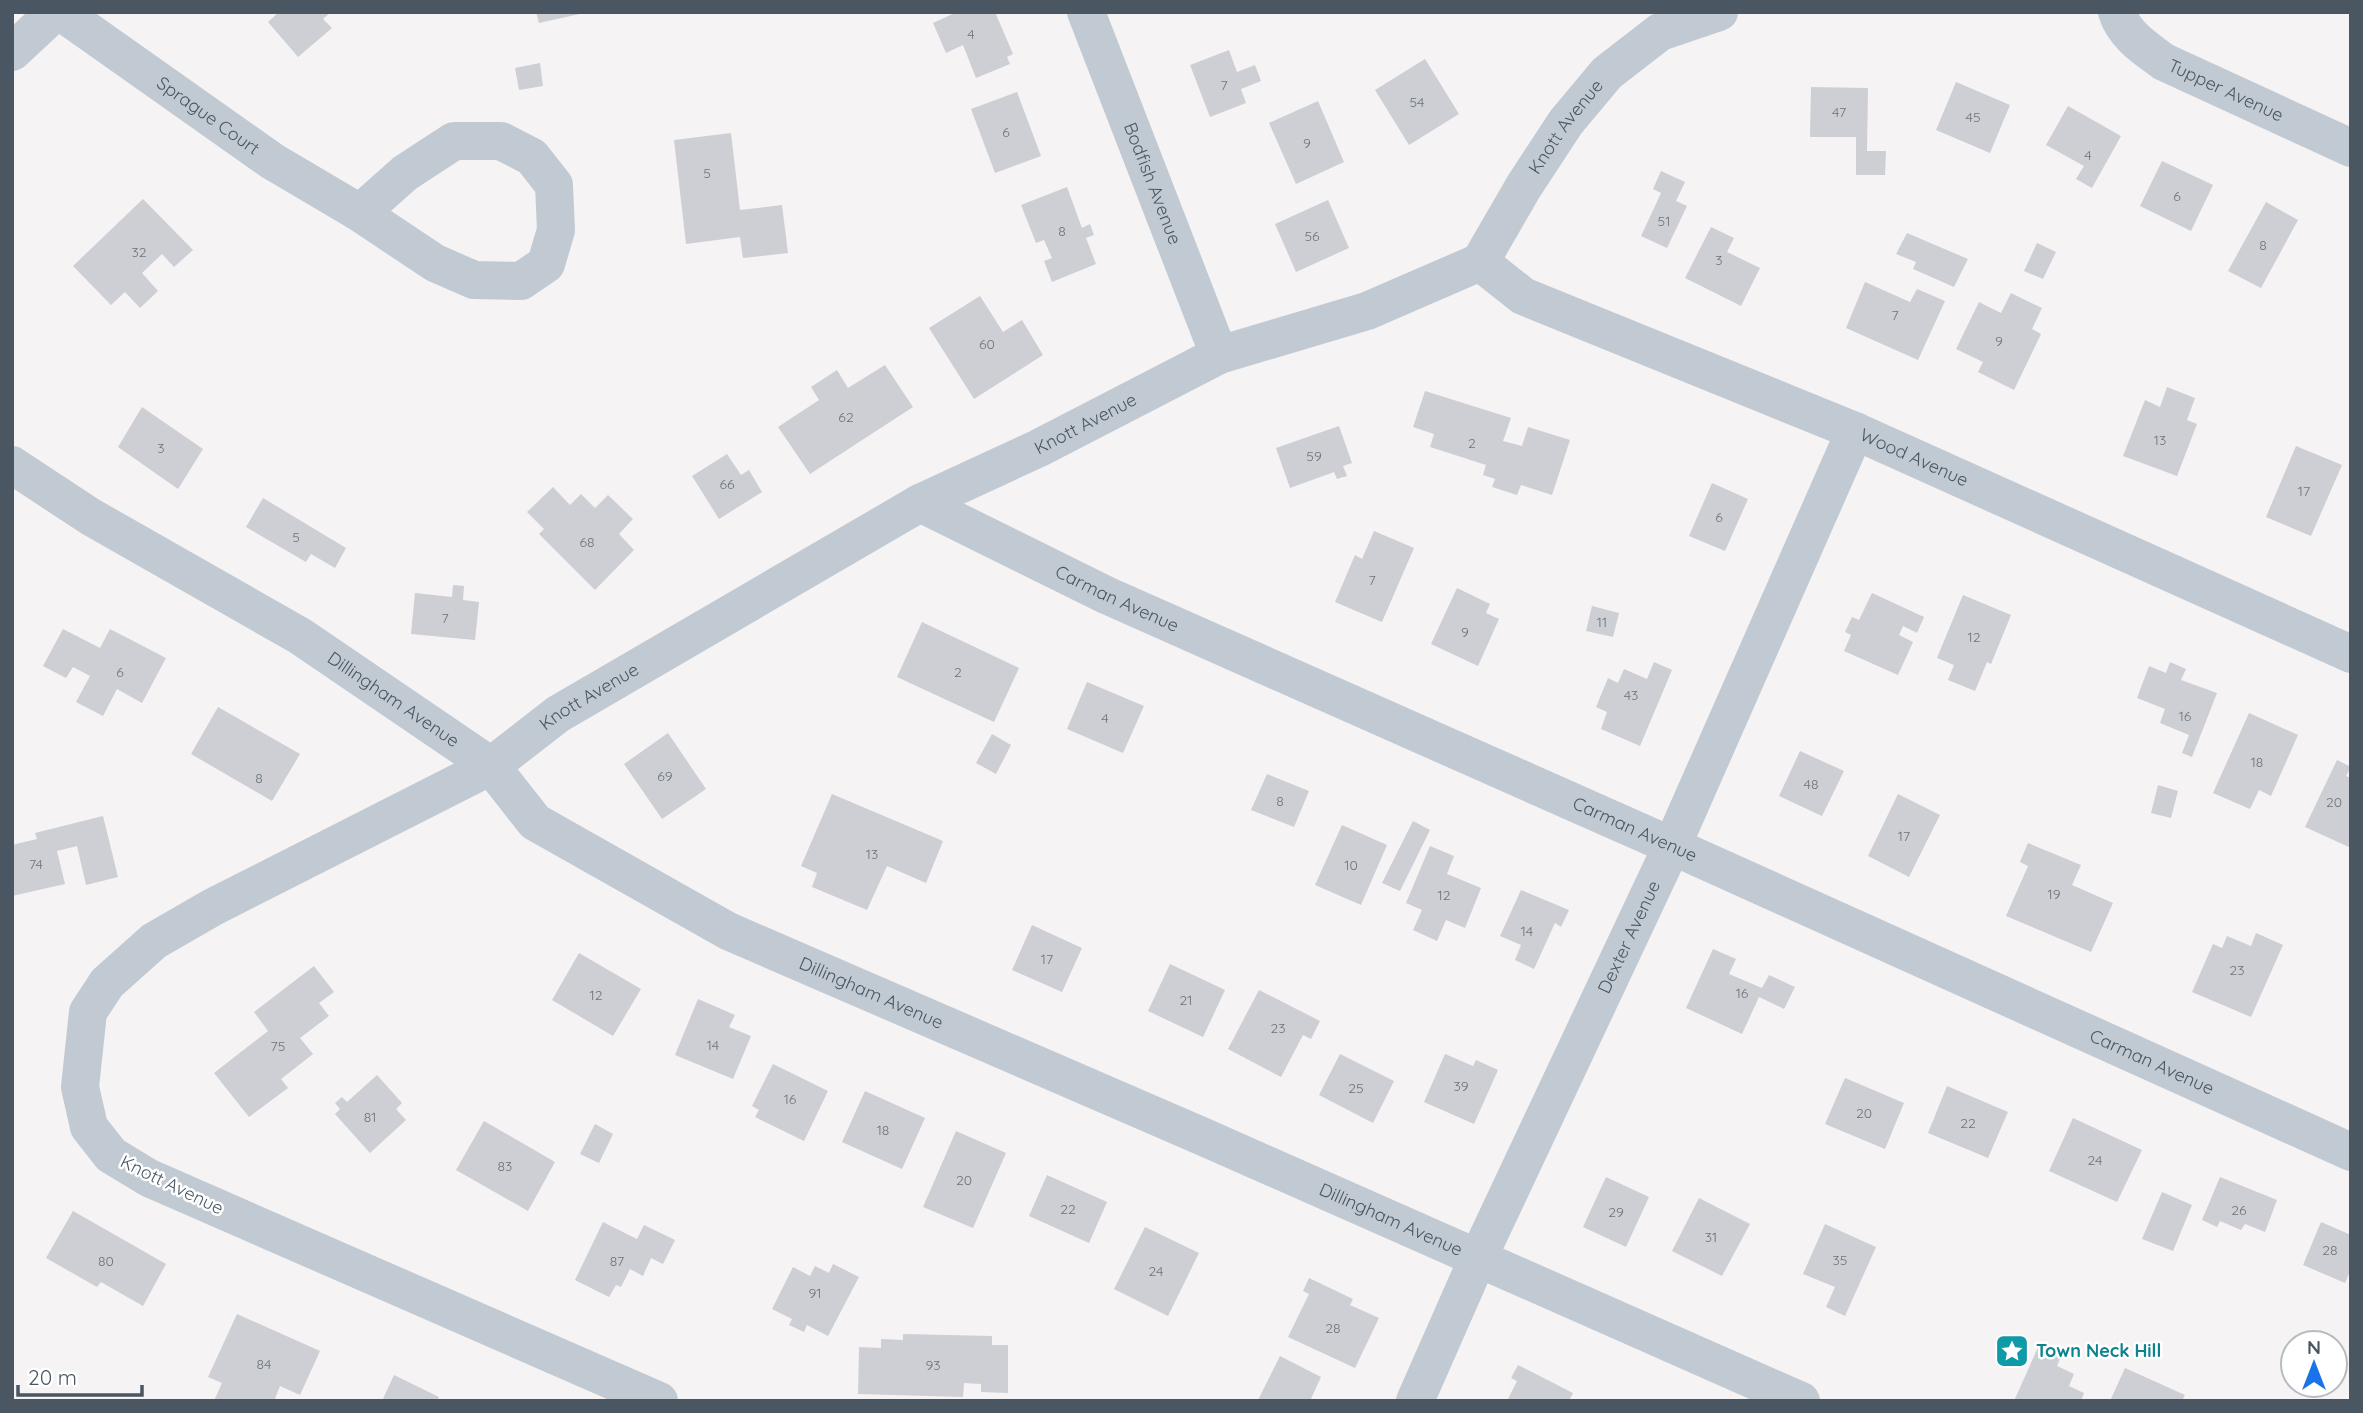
<svg xmlns="http://www.w3.org/2000/svg" width="2363" height="1413" viewBox="0 0 2363 1413" font-family="Quicksand,sans-serif">
<style>
.building{fill:#cdcfd5}
.lines{fill:none;stroke-linecap:round;stroke-linejoin:round}
.street{stroke:#c1cad2;stroke-width:38}
.labels{text-anchor:middle;stroke-width:5;stroke-linejoin:round;paint-order:stroke}
.number-label{font-size:14px;fill:#6b747e}
.street-label{font-size:18px;fill:#4a5661;stroke:#fff}
.culture-label{font-size:18px;font-weight:bold;fill:#0d838f;stroke:#fff;text-anchor:start}
</style>
<rect width="100%" height="100%" fill="#f5f3f3"/>
<path class="building" d="M279,12H331L323,19L332,28L298,57L268,22Z
M536,12H584V13L539,23Z
M957,12H995L1013,54L1007,57L1010,64L976,78L963,45L946,53L933,23Z
M1229,50L1237,72L1255,65L1261,81L1241,89L1246,103L1210,117L1190,65Z
M1425,59L1459,114L1409,145L1375,90Z
M540,63L543,86L519,90L515,68Z
M1956,82L2010,105L1990,153L1936,130Z
M1811,87L1868,88L1867,151H1886L1885,175H1856V137H1810Z
M1017,92L1041,156L995,173L971,109Z
M1318,101L1344,162L1296,184L1269,123Z
M2068,106L2121,136L2092,188L2076,179L2084,166L2046,145Z
M731,133L740,210L782,205L788,253L743,258L740,237L686,244L674,140Z
M2162,161L2213,185L2191,231L2140,206Z
M1661,171L1685,182L1676,201L1687,206L1667,248L1641,236L1661,193L1653,189Z
M1067,187L1082,228L1090,224L1094,235L1086,238L1096,264L1052,282L1044,261L1052,258L1044,240L1036,243L1021,205Z
M143,199L193,250L174,267L162,254L142,273L158,291L140,308L125,292L111,305L73,266Z
M1328,200L1349,248L1296,272L1275,224Z
M2266,202L2298,220L2261,288L2228,271Z
M1711,227L1734,238L1727,252L1760,268L1741,306L1685,278Z
M1907,233L1968,259L1954,287L1913,269L1916,262L1896,254Z
M2037,243L2056,252L2043,279L2024,271Z
M1865,282L1910,302L1917,289L1945,301L1918,360L1846,328Z
M2011,293L2042,308L2032,329L2041,334L2014,390L1978,372L1983,362L1956,349L1979,302L2001,313Z
M980,296L1003,332L1022,320L1043,355L974,399L929,328Z
M885,365L913,407L810,474L778,427L819,400L811,387L837,370L848,388Z
M2167,387L2195,398L2187,420L2197,424L2177,476L2123,456L2145,400L2160,407Z
M1425,391L1511,418L1503,441L1522,446L1528,427L1570,440L1552,495L1521,485L1517,495L1492,487L1495,479L1483,475L1486,465L1430,447L1434,434L1413,427Z
M142,407L203,449L178,489L118,447Z
M1339,426L1352,463L1343,466L1347,476L1337,479L1334,472L1290,488L1276,448Z
M2296,446L2342,465L2311,536L2266,517Z
M727,454L741,475L749,470L762,492L719,519L692,476Z
M1712,483L1748,499L1725,551L1689,536Z
M553,487L570,505L581,494L595,508L608,495L633,519L619,534L634,550L595,590L539,534L544,529L527,512Z
M263,498L346,548L335,568L311,554L306,562L246,527Z
M1374,531L1414,548L1382,622L1335,602L1355,555L1362,559Z
M453,585L464,586L463,600L479,602L475,640L411,634L415,593L452,597Z
M1457,588L1490,604L1486,613L1499,619L1478,666L1431,644Z
M1872,593L1924,617L1917,633L1903,626L1899,635L1913,642L1898,675L1844,651L1851,635L1845,632L1852,617L1859,620Z
M1963,595L2011,615L1991,664L1987,662L1975,691L1948,680L1954,665L1937,658Z
M1592,606L1619,613L1613,637L1586,631Z
M922,622L1019,668L994,722L897,677Z
M63,629L100,648L110,629L166,658L142,703L117,689L103,716L76,702L90,676L73,667L66,678L43,666Z
M1654,662L1672,670L1640,746L1601,729L1607,712L1596,707L1608,678L1618,683L1624,669L1647,679Z
M2170,662L2186,669L2181,680L2217,693L2192,757L2182,753L2189,735L2160,723L2165,709L2137,698L2149,666L2166,673Z
M1087,682L1144,706L1123,753L1067,729Z
M218,707L300,754L272,801L191,754Z
M2249,713L2298,735L2271,796L2259,790L2250,809L2213,793Z
M668,733L706,789L662,819L624,764Z
M992,734L1011,745L996,774L976,763Z
M1800,751L1844,771L1822,816L1779,796Z
M2337,760L2351,767L2346,776L2351,778V848L2305,827Z
M1267,774L1309,791L1294,827L1251,810Z
M2158,785L2178,791L2171,818L2151,813Z
M832,794L943,841L926,883L887,866L867,910L812,887L817,873L801,866Z
M1898,794L1940,815L1909,877L1868,856Z
M103,816L118,877L86,885L77,846L57,851L65,884L12,896V845L37,839L35,833Z
M1413,821L1430,830L1400,891L1382,883Z
M1342,825L1387,845L1361,905L1315,885Z
M2028,843L2081,865L2072,885L2113,903L2091,952L2006,916L2028,866L2020,862Z
M1430,846L1454,856L1447,874L1481,888L1465,928L1446,920L1437,941L1413,930L1422,910L1406,903Z
M1521,890L1569,910L1561,927L1555,923L1534,969L1515,960L1521,945L1500,936Z
M1032,925L1082,948L1062,992L1012,970Z
M2256,933L2283,945L2251,1017L2192,992L2213,944L2222,948L2227,936L2251,946Z
M1713,949L1736,959L1729,974L1762,988L1769,975L1795,987L1784,1009L1759,997L1742,1034L1686,1008Z
M579,953L641,989L613,1036L552,1000Z
M1170,964L1225,990L1203,1037L1148,1011Z
M314,966L334,992L319,1003L329,1016L300,1038L313,1054L281,1079L288,1088L249,1117L214,1073L268,1031L254,1012Z
M1259,990L1320,1021L1311,1039L1303,1035L1281,1077L1228,1049Z
M698,999L735,1015L729,1027L751,1036L733,1079L675,1055Z
M1340,1054L1394,1081L1373,1123L1319,1095Z
M1445,1054L1473,1066L1476,1060L1498,1070L1474,1124L1424,1102Z
M773,1064L828,1091L804,1141L755,1117L759,1110L752,1106Z
M377,1075L402,1103L396,1109L406,1120L370,1153L335,1114L340,1109L335,1103L342,1097L347,1102Z
M1845,1078L1904,1103L1885,1149L1825,1124Z
M1947,1086L2008,1112L1988,1158L1928,1133Z
M865,1091L925,1118L902,1169L842,1142Z
M2073,1118L2142,1150L2117,1202L2049,1171Z
M484,1121L555,1162L528,1211L456,1170Z
M595,1124L613,1134L599,1163L580,1154Z
M956,1131L1006,1153L973,1228L923,1207Z
M1047,1175L1107,1202L1089,1243L1029,1216Z
M1606,1177L1649,1197L1626,1247L1583,1227Z
M2220,1177L2277,1200L2265,1232L2245,1224L2241,1230L2220,1221L2217,1227L2202,1220Z
M2162,1192L2192,1205L2173,1251L2142,1239Z
M1699,1198L1750,1224L1722,1276L1672,1251Z
M73,1211L166,1264L143,1306L101,1282L97,1287L46,1258Z
M603,1222L637,1239L644,1225L675,1240L663,1264L651,1258L643,1276L630,1269L621,1287L616,1285L609,1297L575,1280Z
M2321,1222L2351,1235V1269L2345,1283L2303,1265Z
M1825,1224L1876,1247L1845,1316L1826,1307L1835,1287L1803,1274Z
M1145,1227L1199,1253L1168,1316L1114,1289Z
M833,1264L859,1277L828,1336L807,1325L804,1332L789,1325L792,1319L772,1309L793,1267L810,1276L815,1266L829,1273Z
M1309,1278L1353,1299L1350,1305L1379,1318L1355,1368L1288,1337L1309,1294L1303,1291Z
M237,1314L320,1351L300,1395L280,1386L274,1401H214L222,1383L208,1377Z
M903,1334L992,1336V1345H1008V1393L981,1392V1384L964,1383L963,1397L858,1394L859,1347L881,1348V1339L903,1340Z
M2039,1345L2061,1356L2057,1366L2074,1374L2069,1386L2084,1393L2081,1401H2014Z
M1280,1356L1321,1377L1310,1401L1258,1400Z
M1518,1365L1573,1393L1569,1401H1507L1517,1381L1511,1378Z
M2125,1368L2185,1395L2182,1401H2110Z
M394,1375L439,1397L437,1401H382Z"/>
<g class="lines">
<g class="street">
<path id="s1" d="M61,12L272,161L360,213L435,263L474,280L521,281L546,264L556,230L554,185L532,157L501,141H454L405,173L360,213"/>
<path id="s2" d="M1086,12L1219,355"/>
<path id="s3" d="M2117,12C2124,35 2146,49 2164,62L2351,148"/>
<path d="M12,52L55,12"/>
<path id="s4" d="M1480,262L1523,296L1855,431L2351,654"/>
<path id="s5" d="M12,465L91,517L300,636L491,766L535,822L728,931L1206,1138L1801,1401"/>
<path id="s6" d="M920,503L1106,595L1672,846L2351,1152"/>
<path id="s7" d="M659,1401L149,1178L111,1155L89,1127L80,1087L88,1012L107,983L154,941L213,907L491,766L558,714L920,503L1039,448L1219,355L1367,311L1480,262L1524,186L1566,122L1607,73L1660,32L1719,12"/>
<path id="s8" d="M1415,1401L1478,1258L1672,846L1855,431"/>
</g>
</g>
<defs>
<g id="sight-square" transform="scale(1.75)"><rect x="-9" y="-9" width="18" height="18" rx="4" fill="#0f9aa8" stroke="#fff"/><path d="M0-6L1.8-2.2L6-1.7L2.9 1.2L3.7 5.4L0 3.3L-3.7 5.4L-2.9 1.2L-6-1.7L-1.8-2.2Z" fill="#fff"/></g>
</defs>
<g fill-rule="evenodd">
<use href="#sight-square" x="2012" y="1351"/>
</g>
<g class="labels">
<g class="number-label">
<text x="971" y="39">4</text>
<text x="1224" y="90">7</text>
<text x="1417" y="107">54</text>
<text x="1839" y="117">47</text>
<text x="1973" y="122">45</text>
<text x="1006" y="137">6</text>
<text x="1307" y="148">9</text>
<text x="2088" y="160">4</text>
<text x="707" y="178">5</text>
<text x="2177" y="201">6</text>
<text x="1664" y="226">51</text>
<text x="1062" y="236">8</text>
<text x="1312" y="241">56</text>
<text x="2263" y="250">8</text>
<text x="139" y="257">32</text>
<text x="1719" y="265">3</text>
<text x="1895" y="320">7</text>
<text x="1999" y="346">9</text>
<text x="987" y="349">60</text>
<text x="846" y="422">62</text>
<text x="2160" y="445">13</text>
<text x="1472" y="448">2</text>
<text x="161" y="453">3</text>
<text x="1314" y="461">59</text>
<text x="727" y="489">66</text>
<text x="2304" y="496">17</text>
<text x="1719" y="522">6</text>
<text x="296" y="542">5</text>
<text x="587" y="547">68</text>
<text x="1372" y="585">7</text>
<text x="445" y="623">7</text>
<text x="1602" y="627">11</text>
<text x="1465" y="637">9</text>
<text x="1974" y="642">12</text>
<text x="120" y="677">6</text>
<text x="958" y="677">2</text>
<text x="1631" y="700">43</text>
<text x="2185" y="721">16</text>
<text x="1105" y="723">4</text>
<text x="2257" y="767">18</text>
<text x="665" y="781">69</text>
<text x="259" y="783">8</text>
<text x="1811" y="789">48</text>
<text x="1280" y="806">8</text>
<text x="2334" y="807">20</text>
<text x="1904" y="841">17</text>
<text x="872" y="859">13</text>
<text x="36" y="869">74</text>
<text x="1351" y="870">10</text>
<text x="2054" y="899">19</text>
<text x="1444" y="900">12</text>
<text x="1527" y="936">14</text>
<text x="1047" y="964">17</text>
<text x="2237" y="975">23</text>
<text x="1742" y="998">16</text>
<text x="596" y="1000">12</text>
<text x="1186" y="1005">21</text>
<text x="1278" y="1033">23</text>
<text x="713" y="1050">14</text>
<text x="278" y="1051">75</text>
<text x="1461" y="1091">39</text>
<text x="1356" y="1093">25</text>
<text x="790" y="1104">16</text>
<text x="1864" y="1118">20</text>
<text x="370" y="1122">81</text>
<text x="1968" y="1128">22</text>
<text x="883" y="1135">18</text>
<text x="2095" y="1165">24</text>
<text x="505" y="1171">83</text>
<text x="964" y="1185">20</text>
<text x="1068" y="1214">22</text>
<text x="2239" y="1215">26</text>
<text x="1616" y="1217">29</text>
<text x="1711" y="1242">31</text>
<text x="2330" y="1255">28</text>
<text x="1840" y="1265">35</text>
<text x="106" y="1266">80</text>
<text x="617" y="1266">87</text>
<text x="1156" y="1276">24</text>
<text x="815" y="1298">91</text>
<text x="1333" y="1333">28</text>
<text x="264" y="1369">84</text>
<text x="933" y="1370">93</text>
</g>
<g class="street-label">
<text dy="6" stroke="none"><textPath href="#s3" startOffset="138">Tupper Avenue</textPath></text>
<text dy="6" stroke="none"><textPath href="#s1" startOffset="180">Sprague Court</textPath></text>
<text dy="6" stroke="none"><textPath href="#s7" startOffset="2506">Knott Avenue</textPath></text>
<text dy="6" stroke="none"><textPath href="#s2" startOffset="184">Bodfish Avenue</textPath></text>
<text dy="6" stroke="none"><textPath href="#s7" startOffset="1918">Knott Avenue</textPath></text>
<text dy="6" stroke="none"><textPath href="#s4" startOffset="478">Wood Avenue</textPath></text>
<text dy="6" stroke="none"><textPath href="#s6" startOffset="219">Carman Avenue</textPath></text>
<text dy="6" stroke="none"><textPath href="#s7" startOffset="1351">Knott Avenue</textPath></text>
<text dy="6" stroke="none"><textPath href="#s5" startOffset="448">Dillingham Avenue</textPath></text>
<text dy="6" stroke="none"><textPath href="#s6" startOffset="786">Carman Avenue</textPath></text>
<text dy="6" stroke="none"><textPath href="#s8" startOffset="511">Dexter Avenue</textPath></text>
<text dy="6" stroke="none"><textPath href="#s5" startOffset="1015">Dillingham Avenue</textPath></text>
<text dy="6" stroke="none"><textPath href="#s6" startOffset="1353">Carman Avenue</textPath></text>
<text transform="translate(172 1185) rotate(26)" y="6">Knott Avenue</text>
<text dy="6" stroke="none"><textPath href="#s5" startOffset="1582">Dillingham Avenue</textPath></text>
</g>
<g class="culture-label">
<text x="2036" y="1357">Town Neck Hill</text>
</g>
</g>
<rect width="2363" height="1413" fill="none" stroke="#4a5661" stroke-width="28"/>
<g transform="translate(2314 1364)"><circle r="33" fill="#ffffff" stroke="#b7bbc0" stroke-width="2"/>
<path d="M0-5L12 26L0 18L-12 26Z" fill="#1a73e8"/>
<text y="-10" font-size="19" font-weight="bold" text-anchor="middle" fill="#4a5661">N</text>
</g>
<path d="M18 1385v10h124v-10" fill="none" stroke="#4a5661" stroke-width="3.5"/>
<text x="28" y="1385" font-size="21" fill="#4a5661" stroke="#ffffff" stroke-width="5" paint-order="stroke">20 m</text>
</svg>
